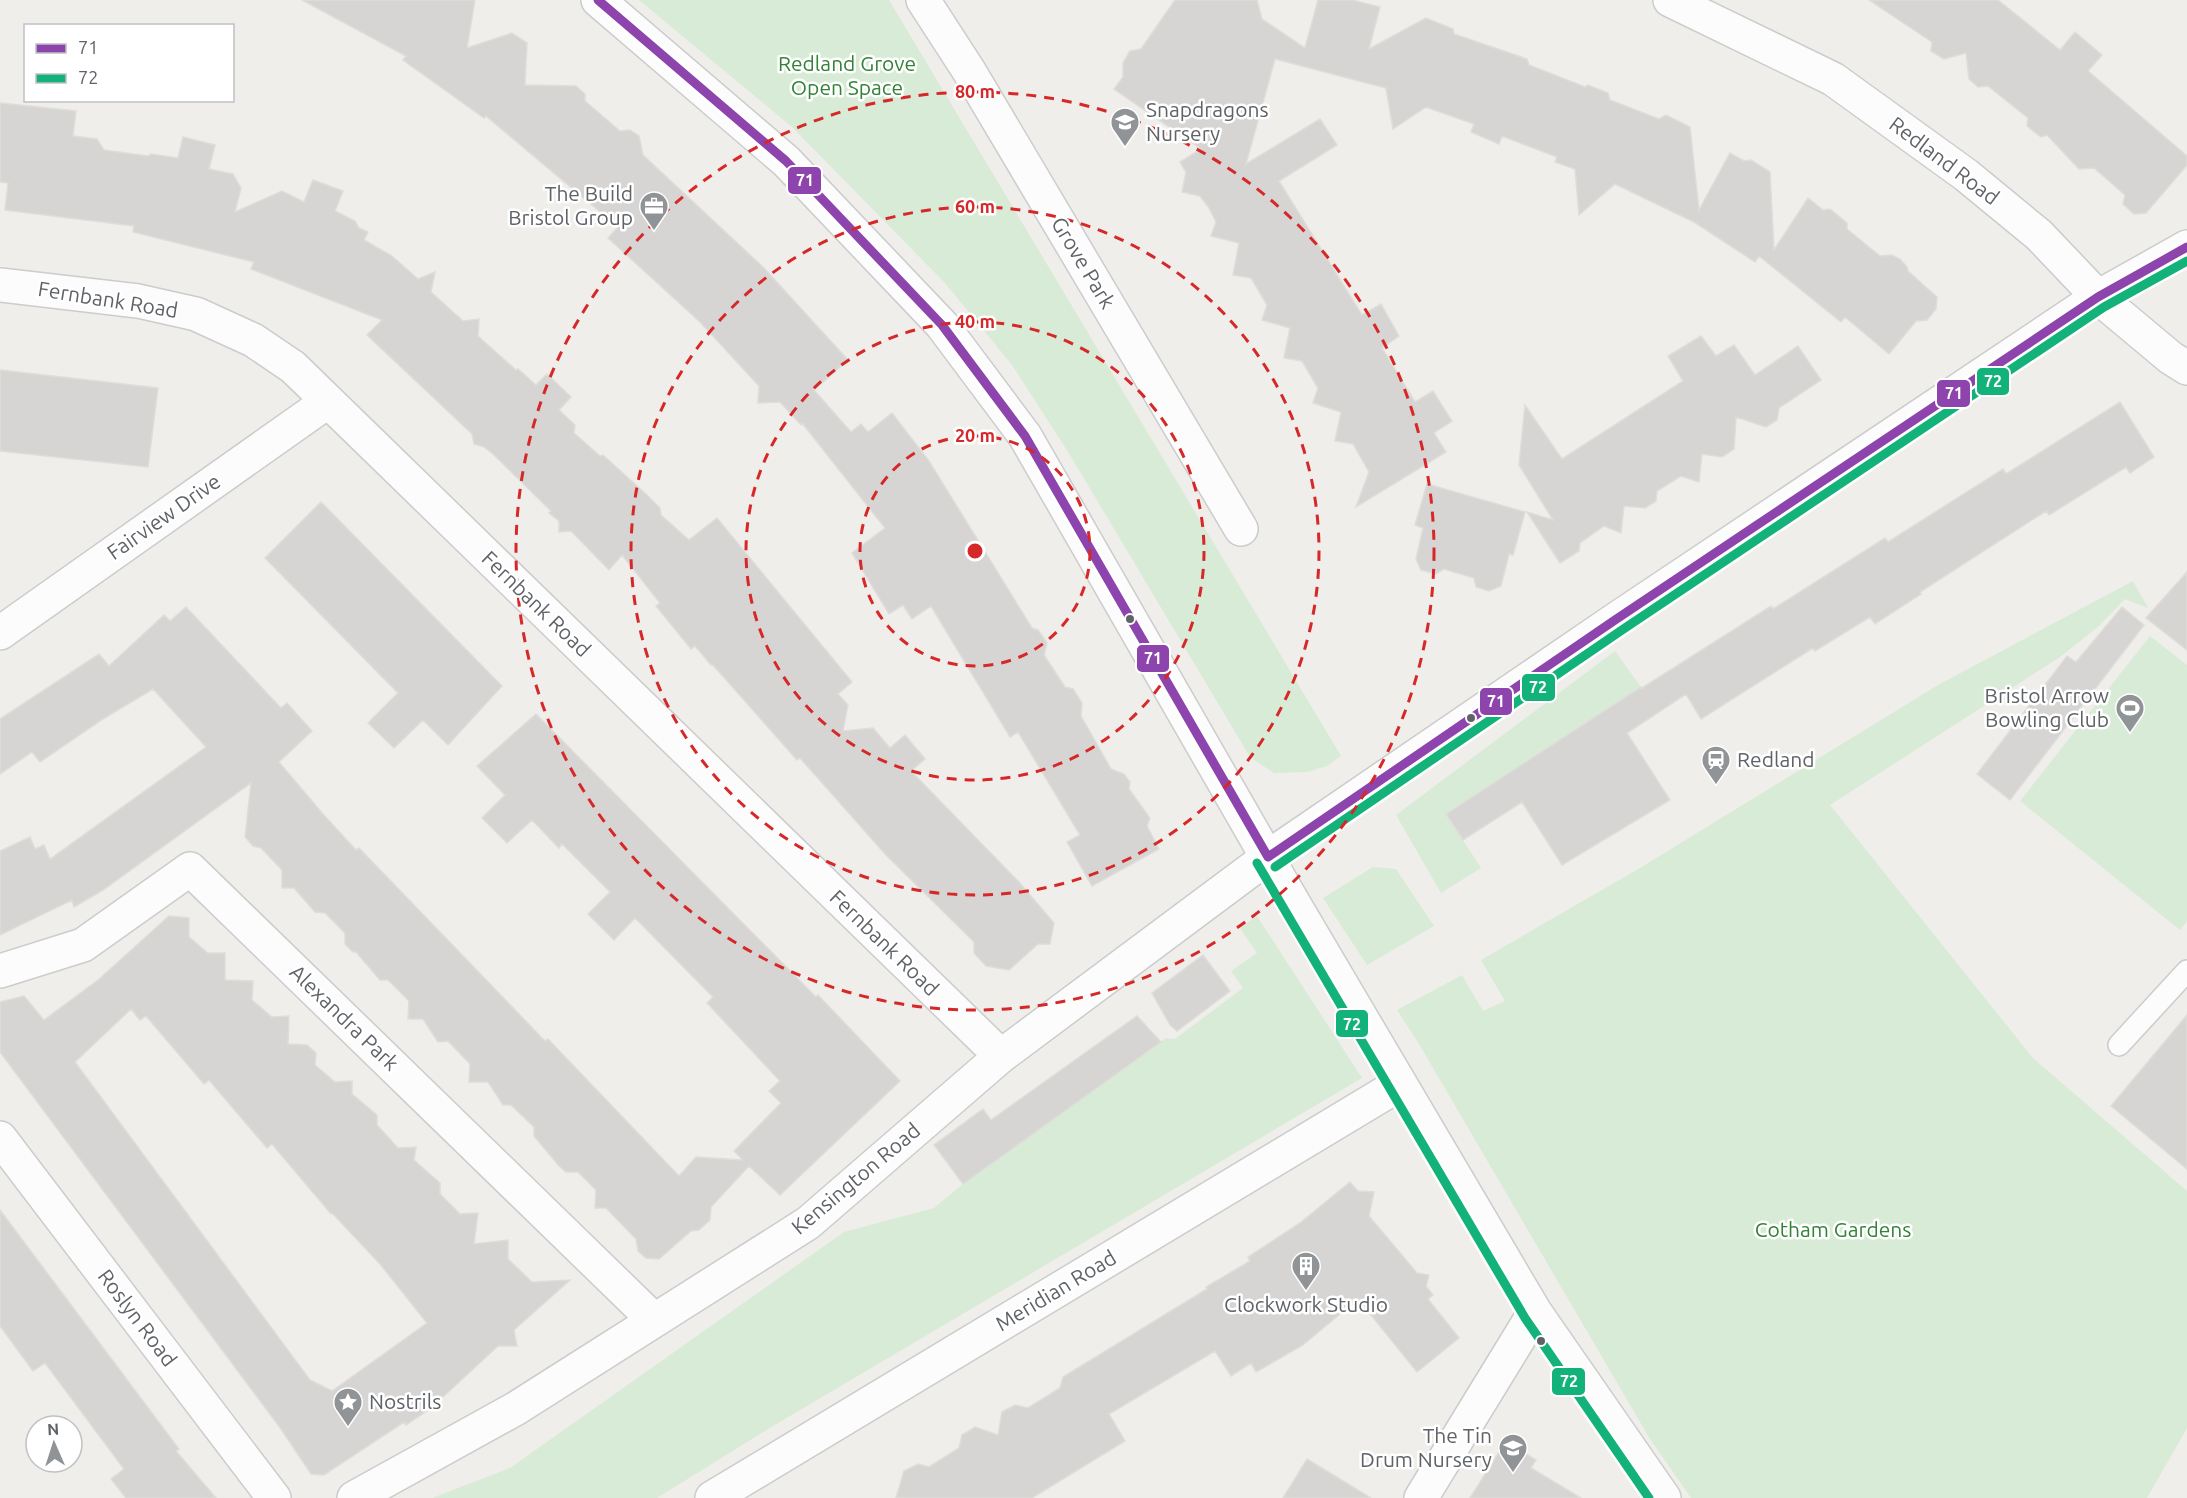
<svg xmlns="http://www.w3.org/2000/svg" width="2187" height="1498" viewBox="0 0 2187 1498" font-family="Ubuntu,sans-serif">
<style>
.green{fill:#d8ebd6}
.building{fill:#d6d5d3;stroke:#deddd9;stroke-width:1.5;fill-rule:evenodd}
.lines{fill:none;stroke-linecap:round;stroke-linejoin:round}
.service-casing{stroke:#cbcccc;stroke-width:24}
.minor-casing{stroke:#cbcccc;stroke-width:36}
.tertiary-casing{stroke:#cbcccc;stroke-width:36}
.service{stroke:#fdfcfc;stroke-width:21}
.minor{stroke:#fdfcfc;stroke-width:33}
.tertiary{stroke:#fdfcfc;stroke-width:33}
.bus-1-casing{stroke:#fff;stroke-width:14}
.bus-2-casing{stroke:#fff;stroke-width:14}
.bus-1{stroke:#8e44ad;stroke-width:9}
.bus-2{stroke:#13b27b;stroke-width:9}
.ring{fill:none;stroke:#d62828;stroke-width:3;stroke-dasharray:10 8}
.bus-dot{fill:#5f6368;stroke:#fff;stroke-width:2}
.labels{text-anchor:middle;stroke-width:5;stroke-linejoin:round;paint-order:stroke}
.park-label{font-size:21px;fill:#348238;stroke:#fff}
.poi-label{font-size:21px;fill:#5f6368;stroke:#fff;text-anchor:start}
.street-label{font-size:21px;fill:#5f6368;stroke:#fff}
.centre{fill:#d62828;stroke:#fff;stroke-width:3}
.ring-label{font-size:18px;text-anchor:middle;font-weight:bold;fill:#d62828;stroke:#fff;stroke-width:5;stroke-linejoin:round;paint-order:stroke}
.line-badge{stroke:#fff;stroke-width:2}
.badge-label{font-size:16px;text-anchor:middle;font-weight:bold;fill:#fff}
</style>
<rect width="100%" height="100%" fill="#efeeea"/>
<path class="green" d="M639,0H889L1341,756L1327,766L1307,772L1274,773L1250,757L1070,455L1012,365L945,283L792,127Z
M2133,581L2148,608L2125,599L2099,626L2060,657L1830,805L2033,1058L2187,1191V1428L2147,1498H1691L1650,1439L1419,1044L1397,1010L1462,975L1483,1011L1505,1001L1481,960L1640,868L1938,685Z
M2150,636L2187,665V921L2180,930L2020,801Z
M1615,651L1641,687L1446,814L1481,868L1441,893L1396,815Z
M1373,867L1396,869L1434,926L1367,965L1323,898Z
M1257,916L1362,1078L773,1426L657,1498H432L510,1468L844,1232L934,1208L963,1184L1012,1148L1166,1038L1175,1039L1243,988L1231,971L1257,953L1240,928Z"/>
<path class="building" d="M302,0H475L467,48L512,33L527,43L525,85L576,86L585,94V101L620,131L630,130L639,136L643,155L764,268L848,360L814,390L851,432L861,424L868,432L892,413L929,461L1032,628L1038,630L1047,643L1044,655L1065,687L1073,689L1082,703L1081,716L1111,769L1124,774L1130,782L1129,789L1150,818L1147,826L1159,849L1092,886L1067,842L1080,835L1018,732L1010,737L931,606L912,619L903,605L889,614L852,553L885,528L802,423L801,425L780,402L758,403L759,386L700,322L608,238L618,227L486,116L484,118L403,60L406,56Z
M1175,0H1257L1262,19L1305,48L1318,0H1352L1380,7L1369,49L1426,18L1453,29L1454,34L1527,59L1529,65L1585,87L1588,85L1608,93L1610,100L1659,119L1666,115L1690,127L1699,210L1730,153L1744,161L1751,160L1770,172L1774,250L1808,198L1823,210L1830,209L1847,223V229L1880,256L1892,255L1900,259L1907,267L1908,271L1937,297L1936,309L1927,320L1916,321L1889,354L1845,317L1841,322L1759,256L1755,262L1694,222L1615,184L1579,215L1575,169L1555,162L1557,157L1502,136L1499,144L1471,132L1474,124L1426,107L1393,129L1386,88L1275,59L1246,164L1320,119L1337,145L1279,181L1362,315L1381,304L1399,336L1382,348L1415,402L1433,391L1452,421L1434,433L1446,452L1356,507L1369,472L1353,444L1335,441L1341,412L1313,403L1318,388L1302,361L1284,358L1290,328L1262,320L1267,305L1251,278L1233,275L1239,243L1211,236L1216,222L1209,208L1200,196L1182,192L1186,172L1180,162L1201,149L1114,89L1123,77V63L1130,51L1141,49Z
M1869,0H1998L2060,50L2075,32L2102,55L2088,71L2187,156V165L2146,213L2134,214L2123,204L2125,195L2094,168L2079,169L2047,135L2041,137L2027,126L2028,118L1988,86L1978,87L1969,79L1966,53L1944,59L1931,51L1932,42Z
M0,103L76,111L73,136L97,139L104,150L148,156L151,154L178,158L183,137L215,145L209,169L233,174L241,188L235,212L282,191L304,202L313,180L343,191L335,211L355,221L359,228L368,232L364,240L392,256L418,279L435,272L431,292L463,321L479,319L478,336L516,370L518,369L536,385L547,374L571,397L559,410L575,425L574,433L600,456L603,455L647,495L660,508L661,515L689,540L717,518L852,682L838,694L848,705L843,731L873,728L890,748L905,735L925,759L911,771L1019,882L1054,923L1050,944H1038L1009,970L986,966L974,953V942L886,855L800,758L797,760L712,664L711,665L695,646L691,649L656,606L660,603L622,555L609,570L571,531L559,532V521L549,513L551,511L494,455L484,447L474,444L472,434L367,335L382,320L251,269L254,262L133,232L134,226L5,210L8,183L0,182Z
M1701,336L1716,356L1734,345L1755,375L1798,346L1821,380L1779,408L1777,420L1766,427L1736,417L1734,449L1722,457L1702,454L1699,482L1681,476L1657,491L1656,501L1645,508L1624,506L1621,533L1604,526L1580,543L1579,551L1560,563L1527,512L1553,520L1519,465L1525,405L1562,459L1683,381L1668,356Z
M0,370L158,388L148,467L0,451Z
M2120,402L2154,457L2130,473L2126,467L2049,515L2046,511L1920,592L1921,594L1875,624L1870,617L1815,651L1813,648L1701,719L1686,694L1627,733L1670,800L1562,865L1522,802L1463,840L1446,814L1641,687L1642,688L1771,606L1773,609L1885,538L1888,542L2003,469L2006,474Z
M1427,484L1525,512L1513,555L1509,554L1501,586L1489,591L1476,587L1474,578L1444,569L1436,574L1421,570L1416,559L1423,528L1415,525Z
M321,502L502,686L448,745L423,720L394,748L368,723L398,693L265,558Z
M2187,572V650L2146,618Z
M186,607L281,708L287,703L312,731L279,762L323,814L356,850L359,848L545,1041L548,1039L679,1176L696,1157L743,1160L734,1151L781,1103L769,1091L780,1081L707,1003L713,997L635,918L614,940L588,914L610,892L562,844L559,848L532,820L507,843L482,818L505,795L477,766L536,714L816,997L818,995L900,1081L780,1195L749,1166L711,1207L710,1220L699,1230L691,1231L659,1259L646,1258L638,1251L636,1239L606,1208H595L596,1190L578,1172H566L559,1166L534,1136V1127L511,1105H503L488,1082H469L470,1064L448,1041L438,1042L423,1019H408L409,1001L388,980H380L356,952H353L345,944V933L325,913L315,912L294,888H282V870L261,848L253,846L245,837L251,783L103,890L74,907L72,900L0,935V851L30,837L35,849L44,845L50,859L206,747L153,689L103,719L40,762L32,752L0,774V719L99,654L109,666L164,615L170,621Z
M2122,607L2144,625L2010,800L1977,774L2067,656L2076,662Z
M169,916L189,918V937L208,953H225V980L253,981L252,1000L272,1017L289,1016L288,1044L307,1045L316,1053L315,1065L335,1082L352,1081V1094L377,1115V1125L398,1148L416,1147L414,1160L440,1183V1194L460,1214L478,1213L474,1244L508,1240V1259L532,1282L570,1280L514,1330L517,1346H498L430,1409L406,1425L404,1422L324,1475L311,1474L281,1429L0,1052V1002L24,996L44,1020L98,980ZM131,1009L140,1020L146,1016L204,1084L209,1080L267,1148L272,1144L331,1214L332,1213L380,1264L427,1323L332,1391L310,1380L75,1062Z
M1203,955L1230,991L1177,1031L1170,1025L1152,993Z
M2187,1015V1169L2111,1106Z
M1137,1016L1161,1042L963,1184L934,1145L983,1109L991,1120Z
M1350,1182L1358,1191L1374,1192L1369,1216L1417,1273L1429,1275L1426,1286L1433,1295L1428,1299L1459,1338L1417,1372L1358,1299L1303,1345L1256,1372L1251,1363L1231,1376L1215,1351L1109,1414L1125,1441L1032,1498H896L904,1471L918,1464L929,1467L959,1448L962,1435L975,1427L998,1435L1002,1412L1015,1405L1028,1408L1060,1388L1063,1377L1207,1289L1206,1287L1250,1261L1248,1257L1300,1223Z
M0,1210L179,1449L176,1451L216,1498H126L111,1479L124,1469L45,1363L33,1371L0,1326Z
M1506,1441L1536,1460L1531,1468L1581,1498H1470Z
M1307,1459L1371,1498H1283Z"/>
<g class="lines">
<g class="service-casing">
<path id="service" d="M2119,1045L2187,971"/>
</g>
<g class="minor-casing">
<path id="minor" d="M598,0L786,161L942,325L1025,436L1294,904L1535,1312L1664,1498
M923,0L969,71L1241,529
M0,285L138,301L196,314L253,340L293,367L1001,1056
M0,633L327,402
M0,971L83,945L190,869L654,1320
M0,1138L274,1498
M354,1498L515,1409L808,1223L1001,1056L1268,857L1615,620L2098,297
M712,1498L1400,1084
M1421,1498L1535,1312"/>
</g>
<g class="tertiary-casing">
<path id="tertiary" d="M1670,0L1833,79L1966,175L2039,235L2098,297L2171,358L2187,368
M2098,297L2187,247"/>
</g>
<use href="#service" class="service"/>
<use href="#minor" class="minor"/>
<use href="#tertiary" class="tertiary"/>
<g class="bus-1-casing">
<path id="bus-1" d="M598,0L786,161L942,325L1025,436L1268,857
M1268,857L1615,620L2098,297L2187,247"/>
</g>
<g class="bus-2-casing">
<path id="bus-2" d="M1257,863L1525,1318L1649,1498
M1275,867L1622,630L2104,307L2187,261"/>
</g>
<use href="#bus-1" class="bus-1"/>
<use href="#bus-2" class="bus-2"/>
</g>
<g class="ring">
<circle cx="975" cy="551" r="115"/>
<circle cx="975" cy="551" r="229"/>
<circle cx="975" cy="551" r="344"/>
<circle cx="975" cy="551" r="459"/>
</g>
<defs>
<g id="school-pin" transform="scale(1.5)"><path d="M0 17L-7.5 6A9.5 9.5 0 1 1 7.5 6Z" fill="#919496" stroke="#fff"/><path d="M0-5L7-2L0 1L-7-2ZM-4 1L0 2.5L4 1V4Q0 6-4 4Z" fill="#fff"/></g>
<g id="office-pin" transform="scale(1.5)"><path d="M0 17L-7.5 6A9.5 9.5 0 1 1 7.5 6Z" fill="#919496" stroke="#fff"/><path d="M-6-3h4V-5.5h4V-3h4V5H-6ZM-1-4.5V-3h2v-1.5ZM-6 0V1H6V0Z" fill="#fff"/></g>
<g id="stadium-pin" transform="scale(1.5)"><path d="M0 17L-7.5 6A9.5 9.5 0 1 1 7.5 6Z" fill="#919496" stroke="#fff"/><path d="M0-5a6.5 5 0 1 0 0 10a6.5 5 0 1 0 0-10ZM-3.5-1.8h7v3.6h-7Z" fill="#fff"/></g>
<g id="station-pin" transform="scale(1.5)"><path d="M0 17L-7.5 6A9.5 9.5 0 1 1 7.5 6Z" fill="#919496" stroke="#fff"/><path d="M-3-6H3Q5-6 5-4V2Q5 4 3 4L4.5 6H3L1.5 4h-3L-3 6H-4.5L-3 4Q-5 4-5 2V-4Q-5-6-3-6ZM-3.5-4v3h7v-3ZM-3.5 1v1.5H-2V1ZM2 1v1.5H3.5V1Z" fill="#fff"/></g>
<g id="building-pin" transform="scale(1.5)"><path d="M0 17L-7.5 6A9.5 9.5 0 1 1 7.5 6Z" fill="#919496" stroke="#fff"/><path d="M-4-6H4V6H1V3H-1V6H-4ZM-2.5-4.3h1.7v1.8h-1.7ZM.8-4.3h1.7v1.8H.8ZM-2.5-1h1.7V.8h-1.7ZM.8-1h1.7V.8H.8Z" fill="#fff"/></g>
<g id="sight-pin" transform="scale(1.5)"><path d="M0 17L-7.5 6A9.5 9.5 0 1 1 7.5 6Z" fill="#919496" stroke="#fff"/><path d="M0-6L1.8-2.2L6-1.7L2.9 1.2L3.7 5.4L0 3.3L-3.7 5.4L-2.9 1.2L-6-1.7L-1.8-2.2Z" fill="#fff"/></g>
</defs>
<g fill-rule="evenodd">
<use href="#school-pin" x="1125" y="122"/>
<use href="#office-pin" x="654" y="206"/>
<use href="#stadium-pin" x="2130" y="708"/>
<use href="#station-pin" x="1716" y="760"/>
<use href="#building-pin" x="1306" y="1266"/>
<use href="#sight-pin" x="348" y="1402"/>
<use href="#school-pin" x="1513" y="1448"/>
</g>
<g class="bus-dot">
<circle cx="1130" cy="619" r="5"/>
<circle cx="1471" cy="718" r="5"/>
<circle cx="1541" cy="1341" r="5"/>
</g>
<g class="labels">
<g class="park-label">
<text x="847" y="71">Redland Grove<tspan x="847" dy="24">Open Space</tspan></text>
<text x="1833" y="1237">Cotham Gardens</text>
</g>
<g class="poi-label">
<text x="1146" y="117">Snapdragons<tspan x="1146" dy="24">Nursery</tspan></text>
<text x="633" y="201" text-anchor="end">The Build<tspan x="633" dy="24">Bristol Group</tspan></text>
<text x="2109" y="703" text-anchor="end">Bristol Arrow<tspan x="2109" dy="24">Bowling Club</tspan></text>
<text x="1737" y="767">Redland</text>
<text x="1306" y="1312" text-anchor="middle">Clockwork Studio</text>
<text x="369" y="1409">Nostrils</text>
<text x="1492" y="1443" text-anchor="end">The Tin<tspan x="1492" dy="24">Drum Nursery</tspan></text>
</g>
<g class="street-label">
<text transform="translate(1944 161) rotate(37)" y="7">Redland Road</text>
<text transform="translate(1083 263) rotate(59)" y="7">Grove Park</text>
<text transform="translate(108 300) rotate(9)" y="7">Fernbank Road</text>
<text transform="translate(164 517) rotate(-35)" y="7">Fairview Drive</text>
<text transform="translate(536 604) rotate(44)" y="7">Fernbank Road</text>
<text transform="translate(884 943) rotate(44)" y="7">Fernbank Road</text>
<text transform="translate(344 1018) rotate(44)" y="7">Alexandra Park</text>
<text transform="translate(856 1179) rotate(-40)" y="7">Kensington Road</text>
<text transform="translate(1056 1291) rotate(-31)" y="7">Meridian Road</text>
<text transform="translate(137 1318) rotate(53)" y="7">Roslyn Road</text>
</g>
</g>
<circle cx="975" cy="551" r="9" class="centre"/>
<g class="ring-label">
<text x="975" y="98">80 m</text>
<text x="975" y="213">60 m</text>
<text x="975" y="328">40 m</text>
<text x="975" y="442">20 m</text>
</g>
<g class="line-badge">
<rect x="787" y="166" width="35" height="29" rx="6" fill="#8e44ad"/>
<rect x="1976" y="367" width="34" height="29" rx="6" fill="#13b27b"/>
<rect x="1936" y="379" width="35" height="29" rx="6" fill="#8e44ad"/>
<rect x="1136" y="644" width="34" height="29" rx="6" fill="#8e44ad"/>
<rect x="1521" y="673" width="35" height="29" rx="6" fill="#13b27b"/>
<rect x="1479" y="687" width="34" height="29" rx="6" fill="#8e44ad"/>
<rect x="1335" y="1009" width="34" height="29" rx="6" fill="#13b27b"/>
<rect x="1551" y="1367" width="35" height="29" rx="6" fill="#13b27b"/>
</g>
<g class="badge-label">
<text x="805" y="186">71</text>
<text x="1993" y="387">72</text>
<text x="1954" y="399">71</text>
<text x="1153" y="664">71</text>
<text x="1538" y="693">72</text>
<text x="1496" y="707">71</text>
<text x="1352" y="1030">72</text>
<text x="1569" y="1387">72</text>
</g>
<rect x="24" y="24" width="210" height="78" fill="#ffffff" stroke="#bfc1c3" stroke-width="1.5"/>
<rect x="36" y="44" width="30" height="9" fill="#8e44ad" stroke="#bfc1c3" stroke-width="1.5"/>
<text x="78" y="54" font-size="18" fill="#5f6368">71</text>
<rect x="36" y="74" width="30" height="9" fill="#13b27b" stroke="#bfc1c3" stroke-width="1.5"/>
<text x="78" y="84" font-size="18" fill="#5f6368">72</text>
<g transform="translate(54 1444) rotate(357)"><circle r="28" fill="#ffffff" stroke="#bfc1c3" stroke-width="1.5"/>
<path d="M0-4.5L10 22L0 15L-10 22Z" fill="#919496"/>
<text y="-9" font-size="16" font-weight="bold" text-anchor="middle" fill="#5f6368">N</text>
</g>
</svg>
